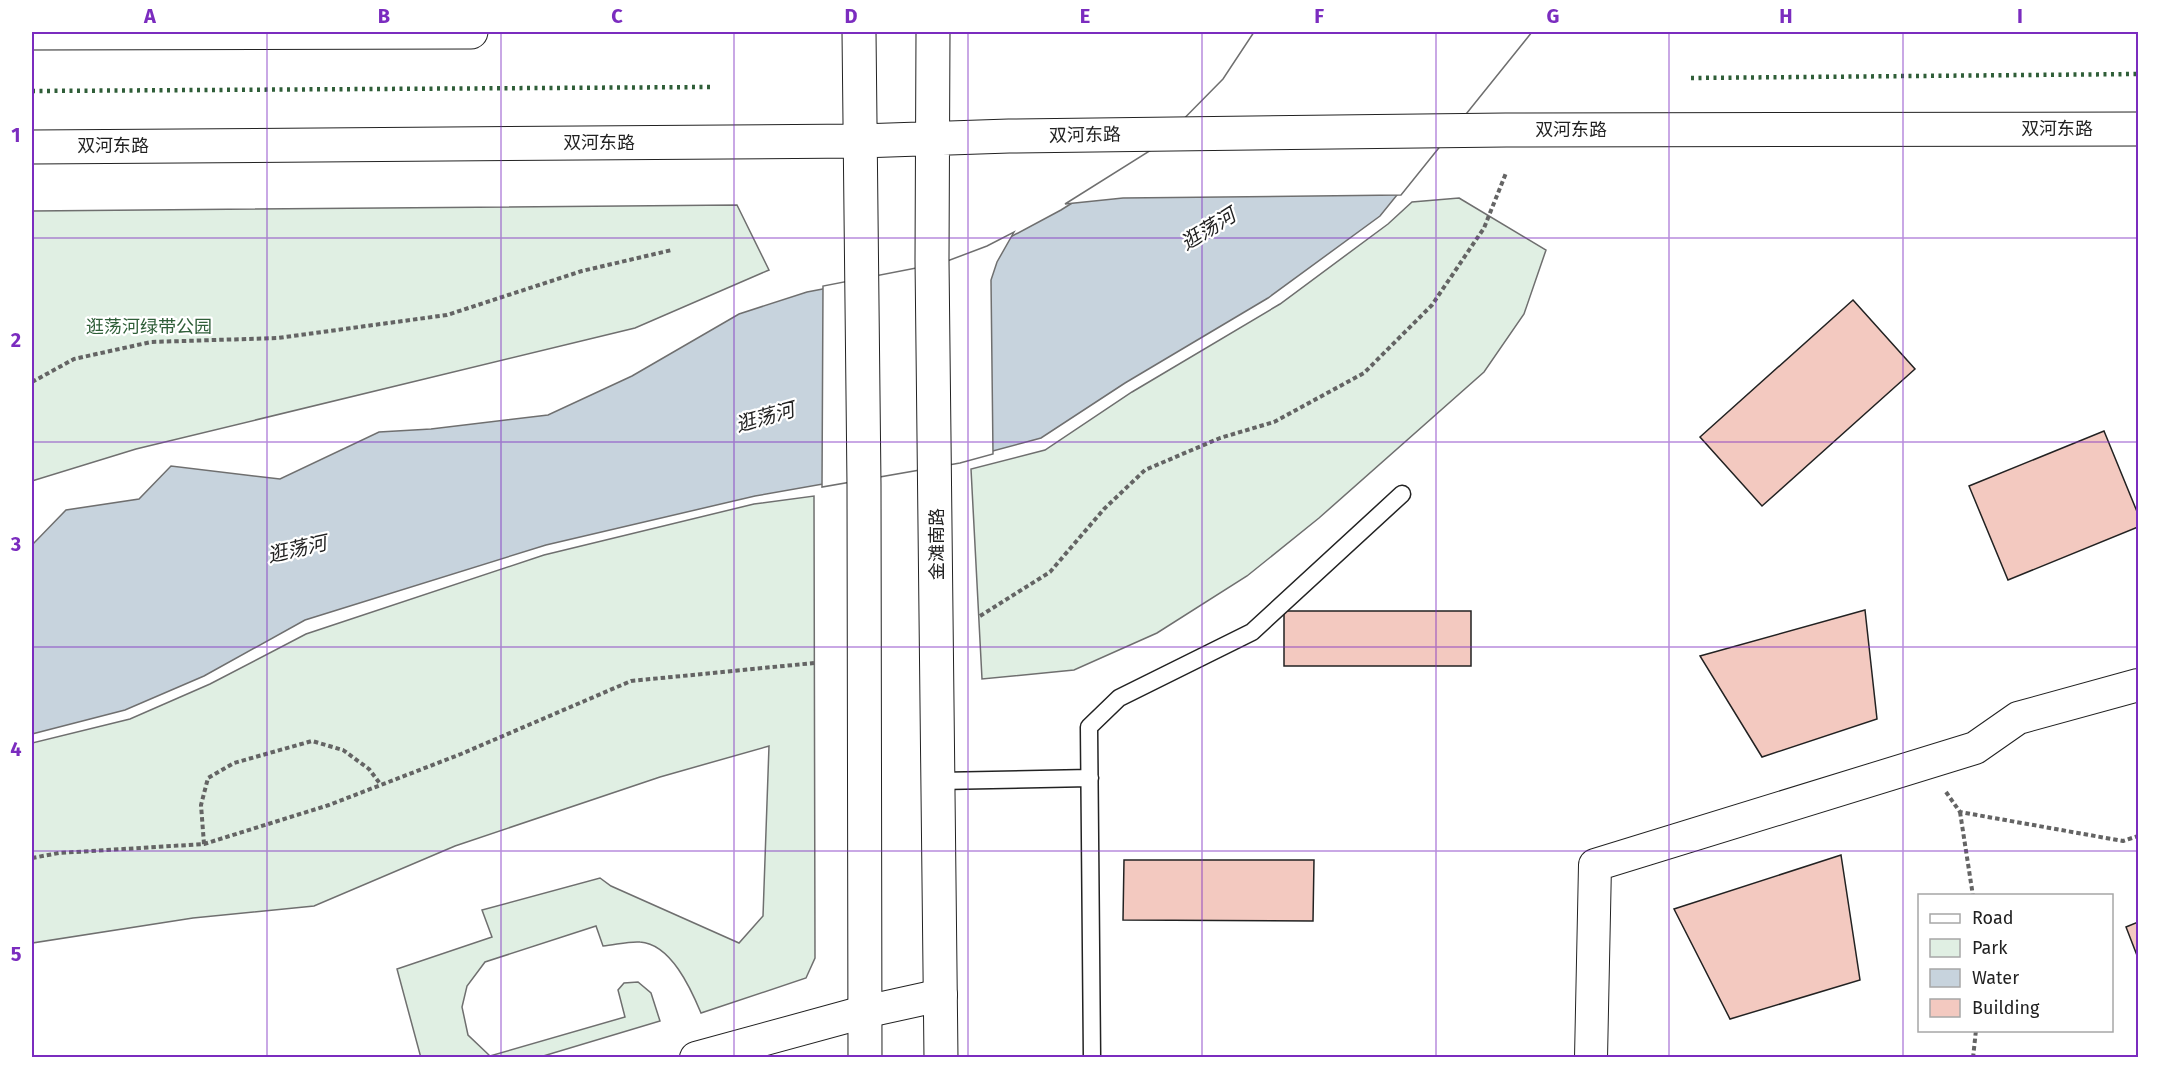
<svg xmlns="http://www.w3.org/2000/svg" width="2170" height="1089" viewBox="0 0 2170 1089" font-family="'Fira Sans','Noto Sans SC',sans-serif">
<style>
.green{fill:#e0efe3;stroke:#6f6f6f;stroke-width:1.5}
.water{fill:#c7d3dd;stroke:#6f6f6f;stroke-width:1.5}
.pier{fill:#fff;stroke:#6f6f6f;stroke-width:1.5}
.building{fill:#f3c9c0;stroke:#222;stroke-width:1.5}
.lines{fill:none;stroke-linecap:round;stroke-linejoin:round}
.lane-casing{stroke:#222;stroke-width:19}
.street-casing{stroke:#222;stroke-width:34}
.secondary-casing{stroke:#222;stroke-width:35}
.path{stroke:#646464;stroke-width:4;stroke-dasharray:4.5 3;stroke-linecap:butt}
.lane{stroke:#fff;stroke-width:16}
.street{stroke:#fff;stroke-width:32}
.secondary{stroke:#fff;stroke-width:33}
.hedge{stroke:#2f5e38;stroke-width:4.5;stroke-dasharray:3 4.5;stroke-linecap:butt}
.grid{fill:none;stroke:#7b2cbf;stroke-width:1.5;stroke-opacity:0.55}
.labels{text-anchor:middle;stroke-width:4.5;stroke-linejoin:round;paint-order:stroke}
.street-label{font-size:18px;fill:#222;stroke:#fff}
.park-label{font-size:18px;fill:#2f5e38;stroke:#fff}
.water-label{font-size:20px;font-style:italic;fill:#222;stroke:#fff}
.neatline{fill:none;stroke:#7b2cbf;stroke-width:2}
.grid-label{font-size:20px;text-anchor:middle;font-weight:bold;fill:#7b2cbf}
</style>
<rect width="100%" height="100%" fill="#fff"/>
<path class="green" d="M1459,198L1546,250L1524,314L1484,372L1319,518L1247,576L1157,633L1074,670L982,679L971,469L1045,450L1132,392L1280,304L1388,224L1412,202Z
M737,205L769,270L635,328L136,449L32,481V211Z
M814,496L815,958L806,978L701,1013C691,989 671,944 640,942C629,941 615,945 603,946L596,926L485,962L467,986L462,1007L468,1035L490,1056L625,1017L618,990L624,983L638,982L651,993L660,1021L540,1057L421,1058L397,969L492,937L482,910L600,878L611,886L739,943L763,916L769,746L660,777L455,846L314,906L193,918L32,943V743L130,719L210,684L306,634L544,555L754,504Z"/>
<path class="water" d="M1529,32L1380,216L1268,298L1125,383L1041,438L959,460L755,496L546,545L305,620L204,676L125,710L32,734V545L66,510L139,499L171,466L280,479L379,432L431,429L548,415L632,376L739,314L807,292L943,266L988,249L1061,210L1158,149Z"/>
<path class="pier" d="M1254,32H1532L1401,195L1123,198L1065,204L1156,147L1223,79Z
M1014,232L997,262L991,280L993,454L960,463L822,487L823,286L942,263L987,246Z"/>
<path class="building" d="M1853,300L1915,369L1762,506L1700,437Z
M2104,431L2138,514V527L2008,580L1969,486Z
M1865,610L1877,719L1762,757L1700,656Z
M1284,611H1471V666H1284Z
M1841,855L1860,980L1730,1019L1674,909Z
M1124,860H1314L1313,921L1123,920Z
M2138,922V958L2126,927Z"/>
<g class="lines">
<g class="lane-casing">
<path id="lane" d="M939,781L1090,778
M1092,1058L1089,727L1119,698L1252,632L1402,494"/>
</g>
<g class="street-casing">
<path id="street" d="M696,1058L864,1012L941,995
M1591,1058L1595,865L1975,748L2018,718L2138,685"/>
</g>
<g class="secondary-casing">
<path id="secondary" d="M859,32L864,485L865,1058
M933,32L932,260L941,1058
M32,33L471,32
M32,147L860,141L1009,136L1506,130L2138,129"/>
</g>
<path class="path" d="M32,382L74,359L151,342L278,338L447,315L582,271L672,250
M980,616L1050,572L1104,509L1145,470L1220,438L1274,422L1364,373L1432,305L1484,228L1506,173
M1946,792L1960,812L2123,841L2138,836
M1960,812L1973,896
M204,844L201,805L208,778L234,763L312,741L343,750L369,769L381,785
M32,858L59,853L204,844L329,805L461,754L631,681L814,663
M1973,1058L1976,1030"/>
<use href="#lane" class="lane"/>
<use href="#street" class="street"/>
<use href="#secondary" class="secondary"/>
<path class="hedge" d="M1691,78L2138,74
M32,91L711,87"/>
</g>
<path class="grid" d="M267,32V1058M501,32V1058M734,32V1058M968,32V1058M1202,32V1058M1436,32V1058M1669,32V1058M1903,32V1058M32,238H2138M32,442H2138M32,647H2138M32,851H2138"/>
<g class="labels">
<g class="street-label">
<text x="2057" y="135">双河东路</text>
<text x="1571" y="136">双河东路</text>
<text transform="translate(1085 135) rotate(-1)" y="6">双河东路</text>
<text x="599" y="149">双河东路</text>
<text x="113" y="152">双河东路</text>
<text transform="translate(937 544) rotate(-90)" y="6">金滩南路</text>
</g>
<g class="park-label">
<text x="149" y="333">逛荡河绿带公园</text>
</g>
<g class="water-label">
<text transform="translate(1208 229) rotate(-32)" y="7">逛荡河</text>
<text transform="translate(765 417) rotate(-16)" y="7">逛荡河</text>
<text transform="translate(297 549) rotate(-13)" y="7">逛荡河</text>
</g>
</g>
<rect width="2170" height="1089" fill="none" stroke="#ffffff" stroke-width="66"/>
<rect x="1918" y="894" width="195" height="138" fill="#ffffff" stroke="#a7a7a7" stroke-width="1.5"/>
<rect x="1930" y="914" width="30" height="9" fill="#ffffff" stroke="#a7a7a7" stroke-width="1.5"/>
<text x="1972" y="924" font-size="18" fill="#222222">Road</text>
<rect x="1930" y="939" width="30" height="18" fill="#e0efe3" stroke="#a7a7a7" stroke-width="1.5"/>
<text x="1972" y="954" font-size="18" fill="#222222">Park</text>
<rect x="1930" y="969" width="30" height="18" fill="#c7d3dd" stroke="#a7a7a7" stroke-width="1.5"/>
<text x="1972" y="984" font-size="18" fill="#222222">Water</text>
<rect x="1930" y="999" width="30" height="18" fill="#f3c9c0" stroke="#a7a7a7" stroke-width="1.5"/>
<text x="1972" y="1014" font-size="18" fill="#222222">Building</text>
<rect x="33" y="33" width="2104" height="1023" class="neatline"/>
<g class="grid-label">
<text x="150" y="23">A</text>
<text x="384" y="23">B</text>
<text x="617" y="23">C</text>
<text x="851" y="23">D</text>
<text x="1085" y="23">E</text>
<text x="1319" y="23">F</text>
<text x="1553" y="23">G</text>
<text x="1786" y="23">H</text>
<text x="2020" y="23">I</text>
<text x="16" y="142">1</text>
<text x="16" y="347">2</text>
<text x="16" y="551">3</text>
<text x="16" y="756">4</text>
<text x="16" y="961">5</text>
</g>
</svg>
